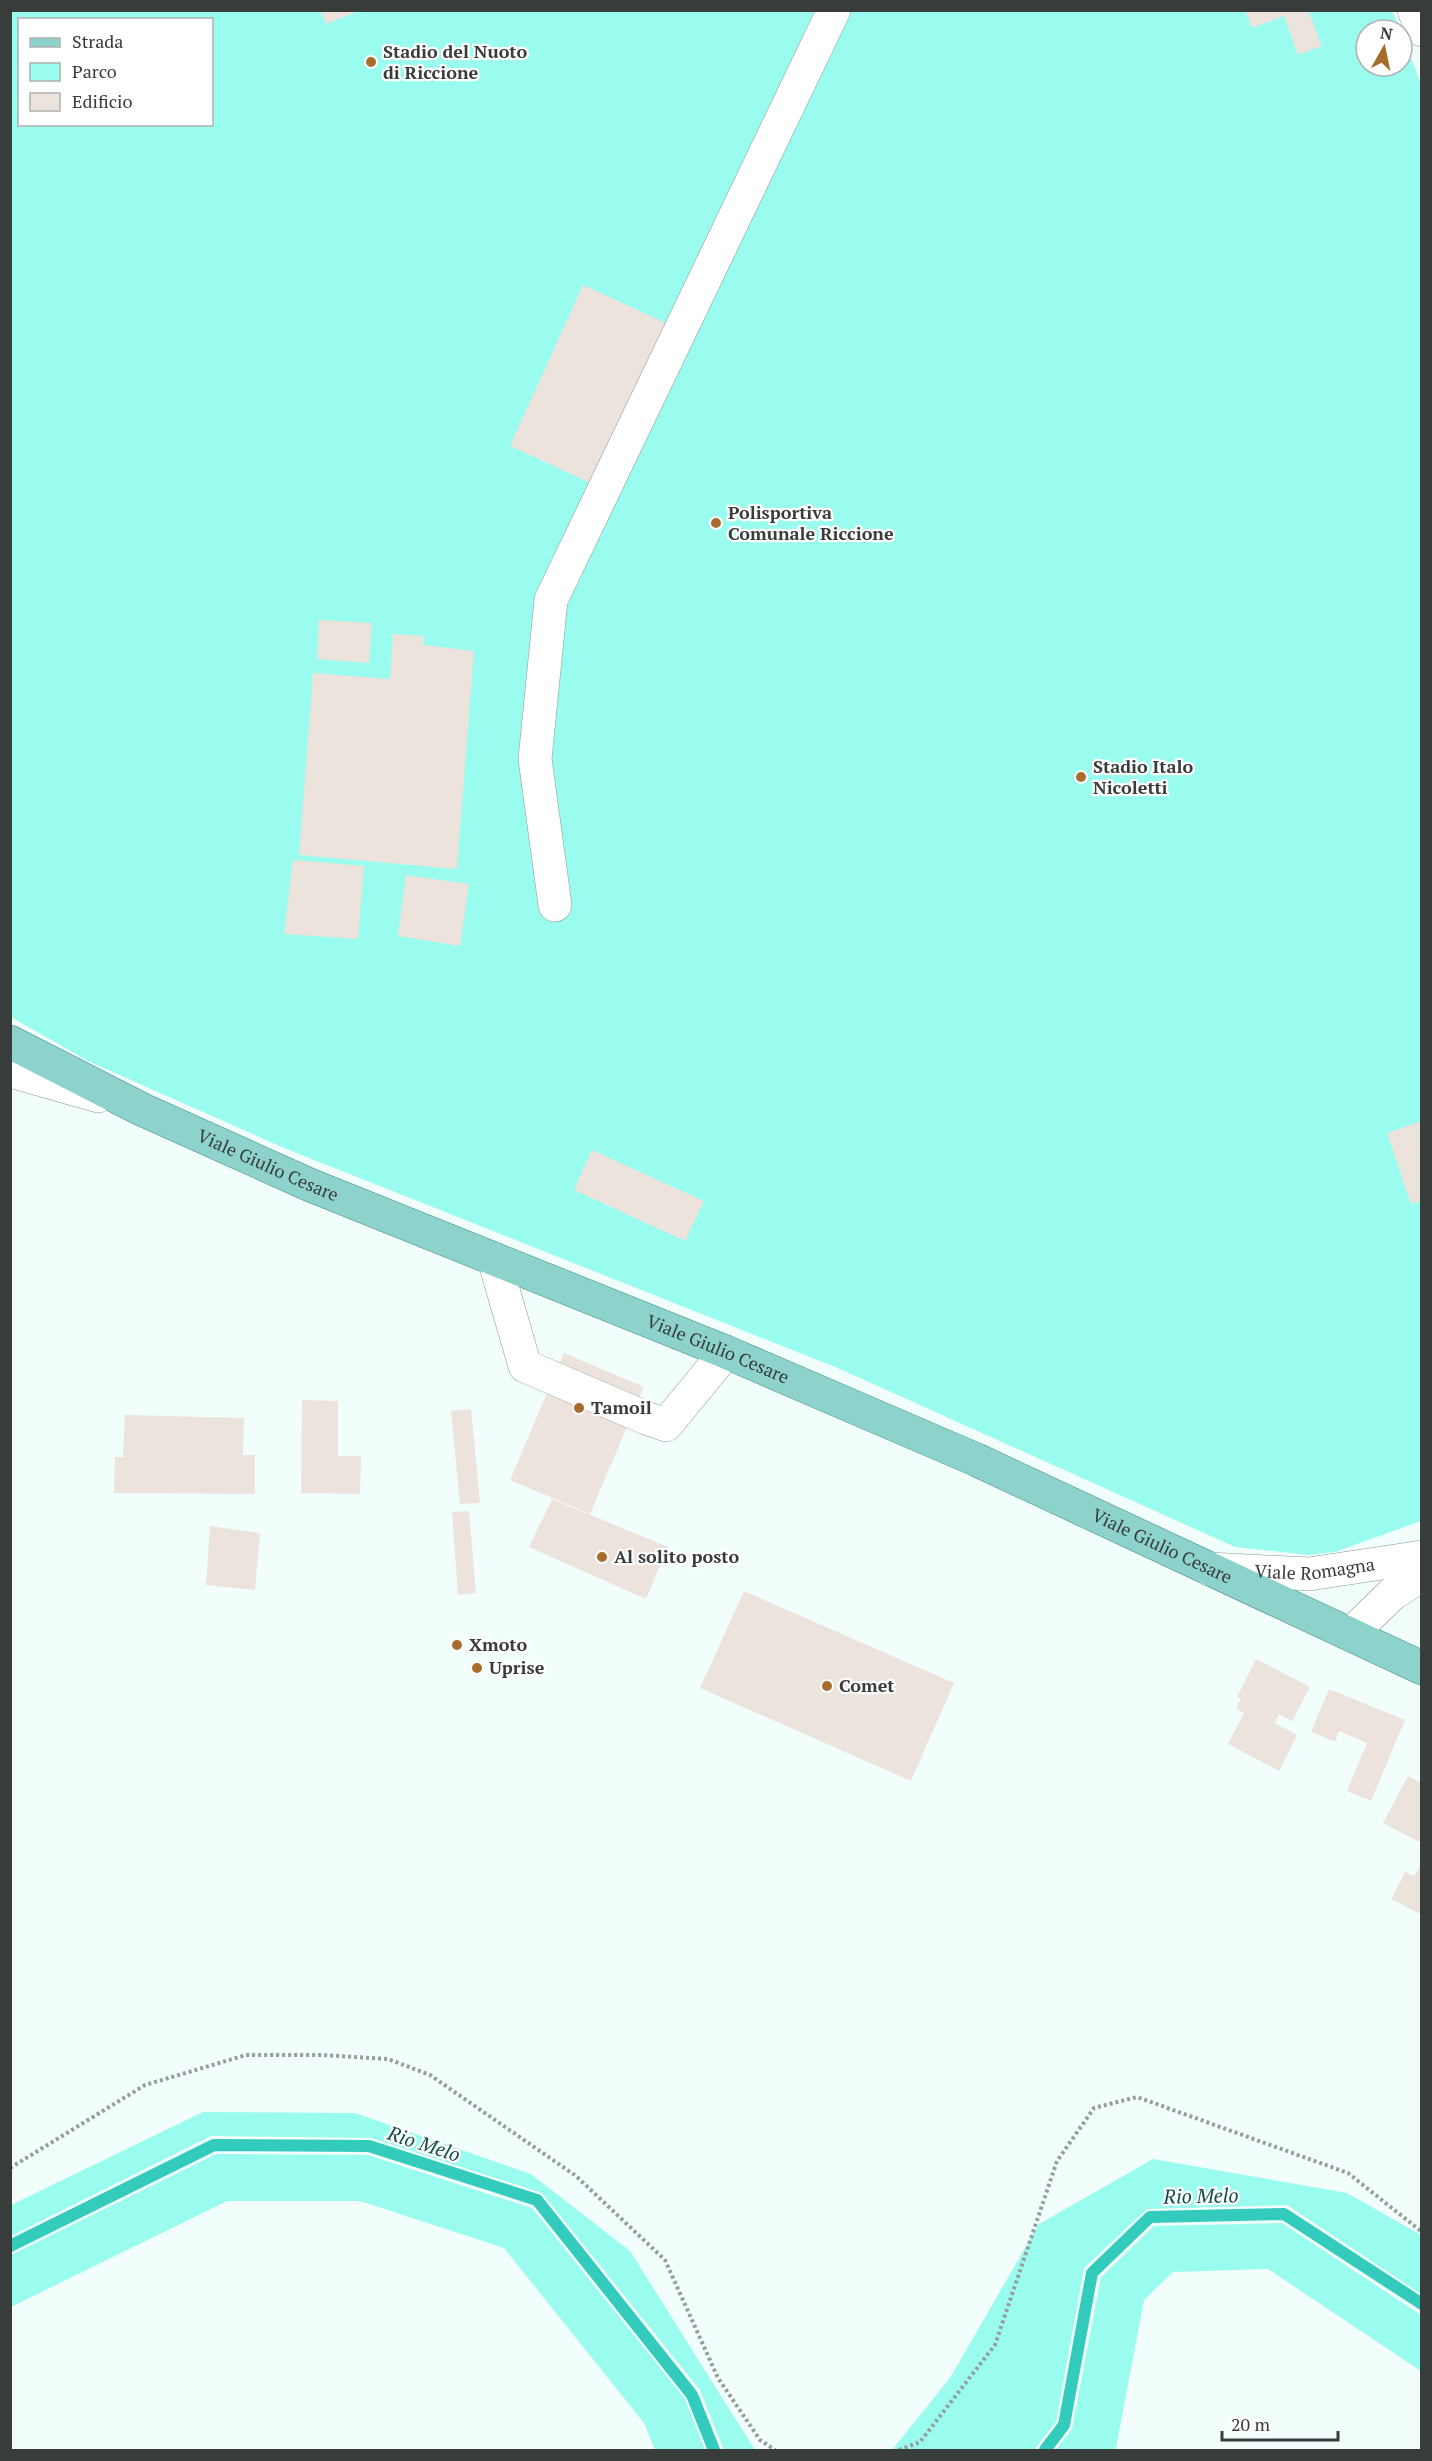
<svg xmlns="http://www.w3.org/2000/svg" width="1432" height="2461" viewBox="0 0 1432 2461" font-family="'PT Serif',serif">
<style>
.green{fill:#9afcef;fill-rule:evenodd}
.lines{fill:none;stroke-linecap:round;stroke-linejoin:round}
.stream{stroke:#33cbbc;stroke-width:12}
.building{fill:#ebe3dc}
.minor-casing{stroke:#8b9694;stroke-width:34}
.major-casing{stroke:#3e8b82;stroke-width:34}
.path{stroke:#969e9c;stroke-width:4;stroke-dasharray:3 3;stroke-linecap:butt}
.minor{stroke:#fff;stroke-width:33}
.major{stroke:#8dd3cb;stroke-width:33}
.poi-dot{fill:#a96c2f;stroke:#fff;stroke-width:2}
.labels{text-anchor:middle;stroke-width:4.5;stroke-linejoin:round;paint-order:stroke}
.poi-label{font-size:18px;font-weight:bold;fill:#383c3b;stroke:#fff;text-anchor:start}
.street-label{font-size:18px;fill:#383c3b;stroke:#fff}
.water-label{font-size:20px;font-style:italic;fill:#0f4e48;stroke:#fff}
</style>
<rect width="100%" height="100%" fill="#f2fefc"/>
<path class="green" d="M11,11H1392L1400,30H1366V66H1402V35L1422,86L1421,1521L1335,1552L1308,1555L1235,1547L840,1369L284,1148L88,1061L11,1017ZM20,20H212V124H20Z
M203,2112L355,2113L531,2174L630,2251L755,2450H724L700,2390L542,2193L371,2138L211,2136L11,2236V2205Z
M216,2154L368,2155L532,2208L685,2399L705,2450H655L644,2423L504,2248L360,2201H227L11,2307V2255Z
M1153,2159L1347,2193L1421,2235V2294L1287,2205L1147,2209L1084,2268L1056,2422L1034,2450H892L950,2378L1039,2224Z
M1282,2223L1421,2315V2371L1268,2269L1173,2272L1144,2300L1116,2448L1114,2450H1056L1072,2429L1101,2277L1154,2226Z"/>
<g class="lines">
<path class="stream" d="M10,2246L214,2145L369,2146L537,2200L692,2395L714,2450
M1045,2450L1064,2425L1092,2273L1150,2217L1284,2214L1422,2304"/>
</g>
<path class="building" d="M320,10H359V11L326,24Z
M1245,10H1308L1322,46L1298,55L1284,16L1252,28Z
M583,285L670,325L597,486L510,446Z
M319,620L372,623L369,663L317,659Z
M393,634L424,636L423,645L474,651L457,869L299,855L313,673L390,679Z
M293,860L364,866L358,939L284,934Z
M406,875L469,884L460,946L398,936Z
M1422,1121V1201L1411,1204L1387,1133Z
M592,1150L704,1201L685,1241L574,1190Z
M564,1353L644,1387L590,1514L510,1480Z
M302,1400L338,1401V1456H361L360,1494L301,1493Z
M471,1409L480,1503L460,1504L451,1411Z
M125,1415L244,1418L243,1455H255V1494L114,1493L115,1457H123Z
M552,1499L668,1547L646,1599L529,1547Z
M469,1511L476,1593L458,1595L452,1512Z
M210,1526L260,1533L255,1590L206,1585Z
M744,1591L954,1683L911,1781L700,1688Z
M1256,1659L1310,1687L1292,1721L1279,1714L1275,1723L1297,1735L1279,1771L1228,1744L1244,1713L1236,1708L1241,1699L1237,1697Z
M1329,1689L1405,1720L1371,1801L1347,1791L1367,1743L1339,1731L1335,1742L1311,1732Z
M1408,1776L1420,1782L1422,1779L1421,1843L1383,1823Z
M1422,1862V1915L1391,1899L1405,1872L1414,1876Z"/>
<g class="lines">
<g class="minor-casing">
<g id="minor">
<path d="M1414,10L1422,30"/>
<path d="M555,905L535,759L551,600L834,10"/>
<path d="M10,1071L98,1096"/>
<path d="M494,1259L525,1366L646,1418L666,1425L726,1352"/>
<path id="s1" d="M1209,1569L1309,1574L1422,1557"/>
<path d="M1351,1634L1392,1594L1422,1575"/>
</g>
</g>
<g class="major-casing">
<g id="major">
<path id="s2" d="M10,1042L141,1109L310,1185L726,1352L977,1460L1422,1668"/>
</g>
</g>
<path class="path" d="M10,2168L145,2085L246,2055H322L388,2059L430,2075L576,2176L665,2260L718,2378L760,2440L775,2450
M899,2450L920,2442L995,2345L1057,2161L1094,2108L1137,2097L1348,2173L1422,2232"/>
<use href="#minor" class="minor"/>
<use href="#major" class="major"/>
</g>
<g class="poi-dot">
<circle cx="371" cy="62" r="6"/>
<circle cx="716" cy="523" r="6"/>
<circle cx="1081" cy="777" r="6"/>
<circle cx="579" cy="1408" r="6"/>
<circle cx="602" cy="1557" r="6"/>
<circle cx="457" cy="1645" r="6"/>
<circle cx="477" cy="1668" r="6"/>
<circle cx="827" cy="1686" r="6"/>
</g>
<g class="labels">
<g class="poi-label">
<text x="383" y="58">Stadio del Nuoto<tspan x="383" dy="21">di Riccione</tspan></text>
<text x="728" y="519">Polisportiva<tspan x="728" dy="21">Comunale Riccione</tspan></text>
<text x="1093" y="773">Stadio Italo<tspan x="1093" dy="21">Nicoletti</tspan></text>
<text x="591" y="1414">Tamoil</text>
<text x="614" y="1563">Al solito posto</text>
<text x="469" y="1651">Xmoto</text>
<text x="489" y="1674">Uprise</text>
<text x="839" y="1692">Comet</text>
</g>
<g class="street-label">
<text dy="6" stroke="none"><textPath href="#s2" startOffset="286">Viale Giulio Cesare</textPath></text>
<text dy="6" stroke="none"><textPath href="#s2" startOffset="772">Viale Giulio Cesare</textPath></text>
<text dy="6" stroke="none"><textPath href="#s2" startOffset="1258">Viale Giulio Cesare</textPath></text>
<text dy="6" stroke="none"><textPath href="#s1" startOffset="106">Viale Romagna</textPath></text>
</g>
<g class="water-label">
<text transform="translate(424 2144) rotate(18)" y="7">Rio Melo</text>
<text transform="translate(1201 2196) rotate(-1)" y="7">Rio Melo</text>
</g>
</g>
<rect width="1432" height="2461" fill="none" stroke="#383c3b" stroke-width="24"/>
<rect x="18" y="18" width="195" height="108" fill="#ffffff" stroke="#afb1b1" stroke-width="1.5"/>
<rect x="30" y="38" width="30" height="9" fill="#8dd3cb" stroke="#afb1b1" stroke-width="1.5"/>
<text x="72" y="48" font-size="18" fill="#383c3b">Strada</text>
<rect x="30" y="63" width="30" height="18" fill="#9afcef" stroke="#afb1b1" stroke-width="1.5"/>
<text x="72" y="78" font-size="18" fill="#383c3b">Parco</text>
<rect x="30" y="93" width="30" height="18" fill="#ebe3dc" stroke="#afb1b1" stroke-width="1.5"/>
<text x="72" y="108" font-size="18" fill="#383c3b">Edificio</text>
<g transform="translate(1384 48) rotate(9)"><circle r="28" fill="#ffffff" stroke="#afb1b1" stroke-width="1.5"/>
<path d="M0-4.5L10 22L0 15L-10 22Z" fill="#a96c2f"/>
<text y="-9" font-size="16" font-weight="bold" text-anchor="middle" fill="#383c3b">N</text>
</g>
<path d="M1222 2431v9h116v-9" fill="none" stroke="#383c3b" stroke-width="3"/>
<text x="1231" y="2431" font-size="18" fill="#383c3b" stroke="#ffffff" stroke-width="4.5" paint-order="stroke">20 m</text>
</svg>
